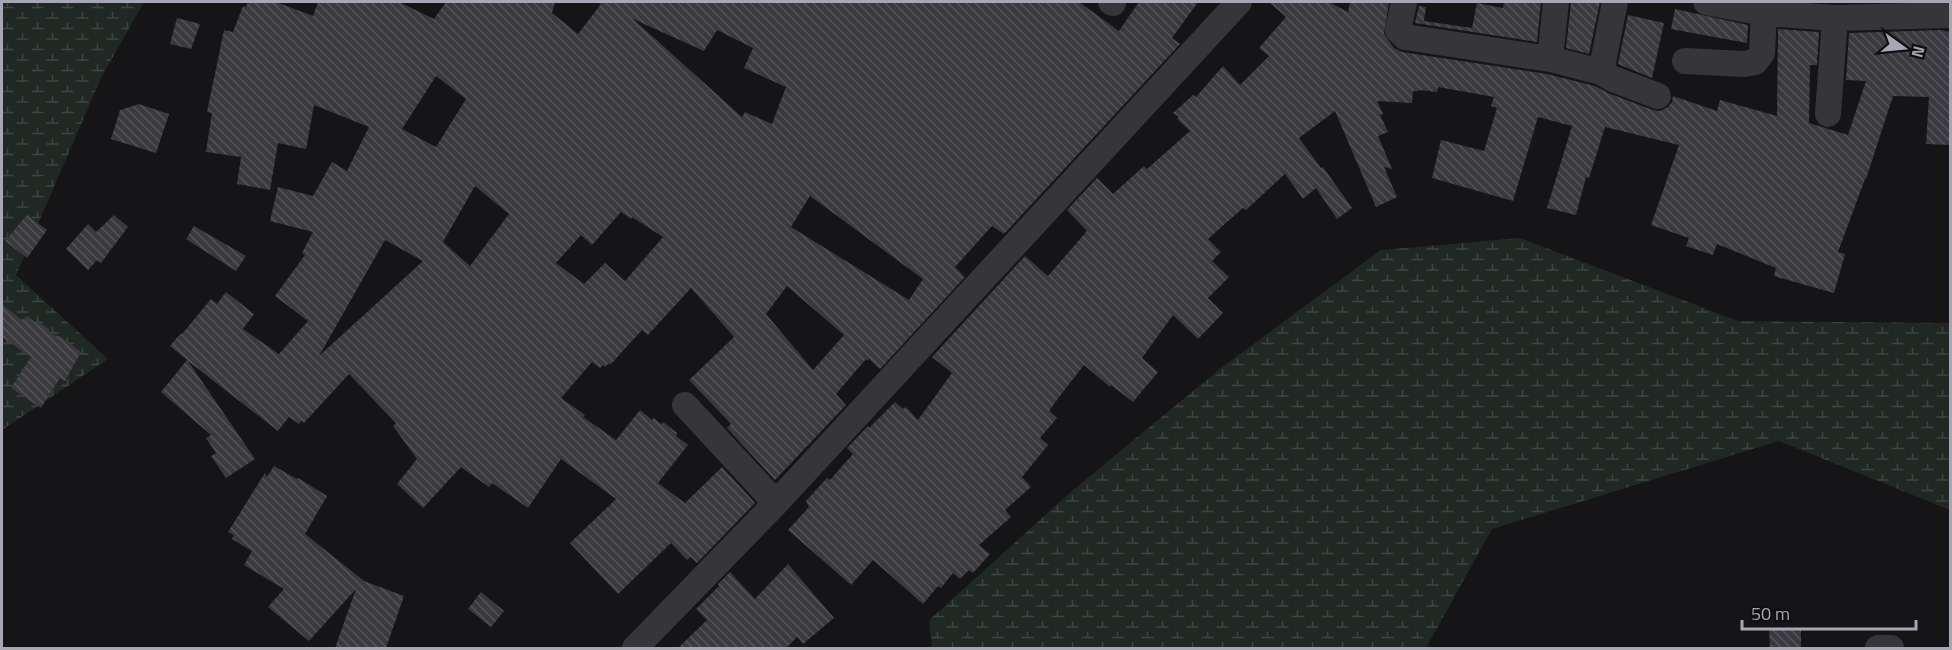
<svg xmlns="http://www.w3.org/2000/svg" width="1952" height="650" viewBox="0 0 1952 650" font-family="'Titillium Web',sans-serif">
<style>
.wetland{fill:url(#wetland-marsh)}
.building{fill:url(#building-back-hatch);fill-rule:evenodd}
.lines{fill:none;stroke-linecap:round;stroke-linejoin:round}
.minor{stroke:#36353a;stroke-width:26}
</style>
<defs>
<pattern id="wetland-marsh" width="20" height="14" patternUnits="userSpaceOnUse" patternTransform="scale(1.5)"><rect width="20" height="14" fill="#202824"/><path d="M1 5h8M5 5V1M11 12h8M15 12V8" fill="none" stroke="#3e4442"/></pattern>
<pattern id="building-back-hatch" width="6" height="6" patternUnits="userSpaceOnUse" patternTransform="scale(1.5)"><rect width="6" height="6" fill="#3a393d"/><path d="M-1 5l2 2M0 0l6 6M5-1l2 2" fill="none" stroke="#545357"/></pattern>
</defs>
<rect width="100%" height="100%" fill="#151416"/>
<path class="wetland" d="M2,2H144L101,78L16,275L108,359L2,430Z
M1520,238L1738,321L1950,323V510L1779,441L1492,529L1426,648H932L929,620L1073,490L1221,368L1381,250Z"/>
<path class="building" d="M248,2H276L313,16L318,2H399L434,19L446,2H555L552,13L578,34L601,4L595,2H1079L1119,31L1139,2H1198L1172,38L1180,44L1004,234L992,226L955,267L965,277L880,369L869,359L867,361L866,359L836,394L846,405L775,480L727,428L731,424L689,380L734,337L691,288L648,335L642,330L610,365L609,363L605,367L603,365L600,368L592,362L561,398L585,415L583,417L616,440L640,410L652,420L654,418L661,424L663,422L677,433L676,436L688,445L658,483L685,503L722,467L755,503L697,563L691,557L687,560L671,543L618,594L570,543L616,499L561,459L528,508L492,483L489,487L461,467L423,508L397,484L417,459L393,426L396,423L349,374L304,423L301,421L299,424L289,417L278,431L188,361L255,459L226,478L211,456L216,453L206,438L211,435L161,392L187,360L170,346L180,334H182L211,299L217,304L226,292L254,314L243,329L279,354L308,321L275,296L305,255L302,253L313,232L270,221L278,187L313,196L332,162L347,171L369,127L314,105L306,149L278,143L270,190L237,184L241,157L206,152L212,113L207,112L224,30L233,32L243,6L246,7ZM633,19L704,51L717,30L753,48L744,68L786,87L772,124L745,112L742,117ZM436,76L466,99L436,147L402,129ZM475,186L509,214L470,266L443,242ZM810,196L923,279L909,300L791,227ZM621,212L631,219L632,217L663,237L625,281L605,263L584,284L556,263L581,235L592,245ZM385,240L423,261L319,356ZM787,286L844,335L813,370L766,314Z
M1269,2H1329L1348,12L1350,2H1389L1384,34L1394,48L1402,52L1547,74L1595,86L1608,93L1653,110L1660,111L1668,107L1672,102L1673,96L1717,111L1720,100L1777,116L1778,29L1819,32L1817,65H1810L1809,123L1848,135L1866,81L1846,80L1849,33L1941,30L1950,32V145L1926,144L1929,97L1893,96L1866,179H1865L1838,252L1845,254L1834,293L1774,276L1776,268L1717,244L1713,255L1686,246L1689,238L1651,225L1679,145L1605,127L1589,178L1586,177L1576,215L1547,208L1572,126L1538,117L1513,201L1432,178L1441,140L1484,151L1497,108L1491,106L1494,97L1438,87L1437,92L1419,90V91H1413L1412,103L1377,101L1383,114L1380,115L1388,132L1378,136L1392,169L1384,167L1397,197L1376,207L1335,111L1299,138L1321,168L1323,167L1352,208L1337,219L1316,188L1303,199L1285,174L1246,210L1243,208L1208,239L1221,252L1212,261L1229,277L1208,298L1223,313L1198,339L1173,315L1142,358L1158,372L1133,402L1111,385L1110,387L1084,365L1059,397L1049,411L1057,418L1040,438L1048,445L1022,477L1031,487L1005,510L1011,517L979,545L990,554L973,573L969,570L960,579L953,573L941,588L938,586L923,604L873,560L851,585L788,530L809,507L806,501L827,478L830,480L853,454L847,448L868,426L869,428L895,402L903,409L906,407L918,420L952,373L932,357L1025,256L1048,276L1087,231L1067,210L1097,178L1113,194L1144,166L1147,169L1190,131L1177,119L1179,117L1173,113L1193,95L1196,97L1223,66L1240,85L1269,56L1259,48L1286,17Z
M1504,2H1541L1537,42L1415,23L1419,6L1426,7L1424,21L1472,28L1477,3L1503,8Z
M1571,2H1600L1589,54L1566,48Z
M1675,9L1748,25L1747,43L1671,29Z
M1628,15L1664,23L1652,78L1618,64Z
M177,18L200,24L191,49L170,44Z
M139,104L169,114L156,153L111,139L120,110Z
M27,215L47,230L27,258L5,241Z
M114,215L128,227L101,263L97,260L88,270L66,249L88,224L96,232Z
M194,226L246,256L236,271L186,239Z
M2,304L22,320L27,316L37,324L40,323L49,329L50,334L61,337L81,352L65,381L60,378L41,408L11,388L31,357L2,337Z
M274,466L297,479L298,478L327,496L305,534L364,581L404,596L386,648H335L356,589L309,641L268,607L284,589L244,565L252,551L232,539L234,535L228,532L265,473L267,477Z
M788,564L834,618L803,644L797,637L786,648H678L707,620L696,609L719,586L718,584L730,572L755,599Z
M481,592L504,611L491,627L468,609Z
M1769,629H1801V648H1770Z"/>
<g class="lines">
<path class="minor" d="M1111,2L1113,3
M1404,2L1398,30L1405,37L1550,59L1556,2
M1615,2L1601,72L1613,79L1658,96
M1706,2L1764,13L1835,18L1950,15
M1550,59L1601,72
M1685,61L1744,64L1755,62L1762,53L1764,13
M1828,114L1835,18
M685,405L776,503
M635,648L776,503L1239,2
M1878,648H1891"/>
</g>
<rect width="1952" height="650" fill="none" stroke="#a7a6b5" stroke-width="6"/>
<g transform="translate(1904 48) rotate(105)" stroke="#100f11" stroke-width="4.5" paint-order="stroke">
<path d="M0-4.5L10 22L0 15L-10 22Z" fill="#a7a6b5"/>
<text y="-9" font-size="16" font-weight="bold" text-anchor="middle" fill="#a7a6b5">N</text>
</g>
<path d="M1742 620v9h174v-9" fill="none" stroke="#a7a6b5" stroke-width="3"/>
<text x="1751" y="620" font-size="18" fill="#a7a6b5" stroke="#100f11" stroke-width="4.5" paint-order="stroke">50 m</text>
</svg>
